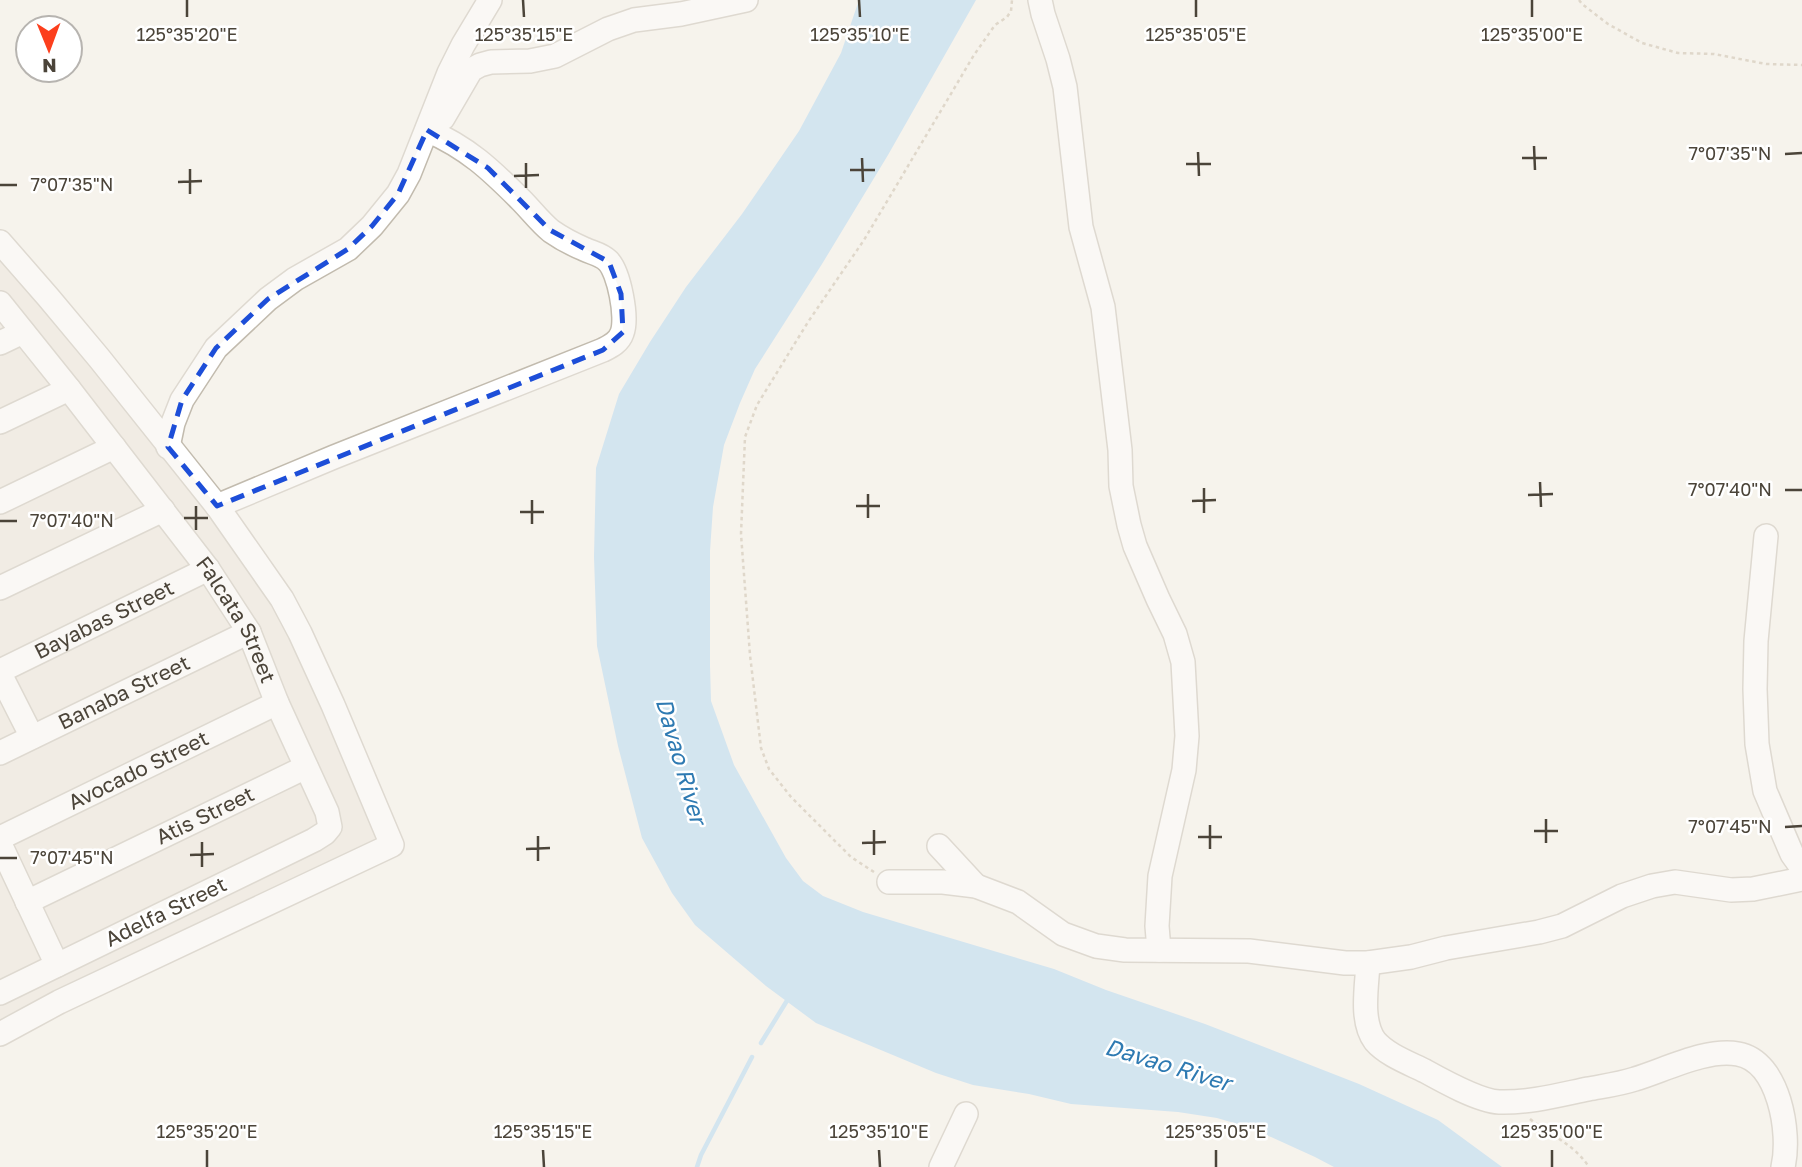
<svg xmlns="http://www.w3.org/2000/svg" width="1802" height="1167" viewBox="0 0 1802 1167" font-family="'Golos Text',sans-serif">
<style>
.residential{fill:#eae5da}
.water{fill:#a9d4f2}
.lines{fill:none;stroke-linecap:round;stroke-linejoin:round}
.stream{stroke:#a9d4f2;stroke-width:4.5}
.minor-casing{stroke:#c2bbae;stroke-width:26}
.path{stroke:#c4b79f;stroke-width:2.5;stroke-dasharray:3.5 3.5;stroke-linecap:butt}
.minor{stroke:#fff;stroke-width:23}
.marked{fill:none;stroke:#1d4ed8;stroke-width:5;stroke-dasharray:14 9;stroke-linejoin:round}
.ticks{fill:none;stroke:#4b4439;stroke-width:2.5}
.labels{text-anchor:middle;stroke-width:5;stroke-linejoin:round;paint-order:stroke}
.street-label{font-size:21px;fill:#4b4439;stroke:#fff}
.water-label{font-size:23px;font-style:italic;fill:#2e7ab2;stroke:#fff}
.ticks-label{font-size:18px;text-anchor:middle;fill:#4b4439;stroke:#fff;stroke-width:5;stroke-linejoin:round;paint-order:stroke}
</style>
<rect width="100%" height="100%" fill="#f6f3ec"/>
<path class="residential" d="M0,261L93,366L215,517L282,617L380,840L0,1026Z"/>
<path class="water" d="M859,0H976L888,155L822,264L755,369L740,403L724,445L713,507L710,551V666L711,701L734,765L786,858L803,881L823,896L863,912L1054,969L1106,990L1205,1024L1359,1084L1438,1120L1502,1167H1334L1315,1157L1251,1128L1217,1118L1178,1112L1071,1104L1029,1094L973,1085L936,1073L816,1023L766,986L695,925L672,893L642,838L618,746L597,646L594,557L596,468L619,394L650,342L686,287L742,214L799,131L841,53Z"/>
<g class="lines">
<path class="stream" d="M761,1043L788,999
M697,1167L701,1155L752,1057"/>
<g class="minor-casing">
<g id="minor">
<path d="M1040,0L1043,14L1058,59L1065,87L1081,227L1103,307L1120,450L1121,486L1129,525L1135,546L1158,599L1175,634L1183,662L1187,736L1184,770L1160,876L1157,926L1159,950"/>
<path d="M443,118L471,70L480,65L491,62L530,61L555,56L608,29L634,20L681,14L746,0"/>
<path d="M0,242L48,297L99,358L217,506L282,599L300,633L333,705L392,845L59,1002L0,1034"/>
<path id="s1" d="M0,303L69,389L208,569L249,632L277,703L327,812L330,827L325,833L314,840L0,993"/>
<path d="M0,343L23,332"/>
<path d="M0,422L69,389"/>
<path d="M168,447L173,423L182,400L216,348L268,299L295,279L348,249L372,226L398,194L409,174L449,73L463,45L490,0"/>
<path d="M0,502L114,447"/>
<path d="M217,506L334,457L603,350C611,346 619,342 622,333C628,318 619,272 608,261C601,254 592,253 584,249C572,244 561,238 551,231C540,222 531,210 521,200C490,169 468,148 427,130"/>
<path d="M1766,536L1756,641L1755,689L1757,744L1765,791L1792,854L1802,868"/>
<path d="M0,588L163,510"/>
<path id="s2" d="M0,671L208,569"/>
<path d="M0,674L32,737"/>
<path id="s3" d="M0,753L249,632"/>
<path id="s4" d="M0,838L277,703"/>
<path d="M0,844L57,965"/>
<path d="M939,846L976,886"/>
<path d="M889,882H943L976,886L1018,902L1063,934L1096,946L1125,950L1249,951L1345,963H1368L1411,957L1446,948L1539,932L1562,926L1622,896L1652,886L1675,882L1731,890L1753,889L1802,879"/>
<path id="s5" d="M27,902L306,767"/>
<path d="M1368,963C1367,986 1360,1021 1375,1041C1387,1055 1409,1063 1425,1071C1443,1081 1479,1101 1499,1102C1529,1103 1559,1095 1588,1089C1604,1086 1620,1084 1635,1079C1665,1070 1707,1048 1738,1054C1779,1061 1791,1133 1783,1167"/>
<path d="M941,1167L966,1114"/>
</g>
</g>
<path class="path" d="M1579,0L1582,4L1608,24L1642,43L1678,53L1714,54L1766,64L1802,65
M874,872L851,857L791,797L769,769L761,748L750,655L741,534L745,437L757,405L808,322L864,240L974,55L995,25L1007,17L1011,11L1012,0
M1530,1119C1551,1136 1573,1143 1589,1167"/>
<use href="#minor" class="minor"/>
</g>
<path d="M0 0H1802V1167H0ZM427,130L488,168L550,230L609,262L621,294L623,332L603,350L217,506L168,447L182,400L216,348L268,299L348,249L372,226L398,194Z" fill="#f6f3ec" fill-opacity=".55" fill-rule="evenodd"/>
<path class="marked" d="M427,130L488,168L550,230L609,262L621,294L623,332L603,350L217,506L168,447L182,400L216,348L268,299L348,249L372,226L398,194Z"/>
<path class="ticks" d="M187,0V17M523,0L524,17M859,0L860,17M1196,0V17M1532,0V17M1534,146L1535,170M1198,152L1199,176M1785,154L1802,153M862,158L863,182M1522,158H1547M526,163V188M1186,164H1211M190,169V194M850,170H875M514,176L539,175M178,182L202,181M0,185H17M1540,482L1541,507M1204,488V513M1785,490H1802M868,494V518M1528,495L1553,494M532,500V524M1192,501L1216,500M196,506V530M856,506H880M520,512H544M184,518H208M0,521H17M1546,819V843M1210,825V849M1785,827L1802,826M874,830V855M1534,831H1558M538,836V861M1198,837H1222M202,842V867M862,843L886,842M526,849L550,848M190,855L214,854M0,858H17M207,1150V1167M543,1150L544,1167M879,1150L880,1167M1216,1150V1167M1552,1150V1167"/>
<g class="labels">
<g class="street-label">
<text dy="7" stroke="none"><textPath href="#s2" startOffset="116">Bayabas Street</textPath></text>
<text dy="7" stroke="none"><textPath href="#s1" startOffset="396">Falcata Street</textPath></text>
<text dy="7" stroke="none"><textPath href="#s3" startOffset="138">Banaba Street</textPath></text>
<text dy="7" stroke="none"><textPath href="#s4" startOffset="154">Avocado Street</textPath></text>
<text dy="7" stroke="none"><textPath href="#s5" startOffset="198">Atis Street</textPath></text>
<text transform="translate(166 912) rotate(-26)" y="7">Adelfa Street</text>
</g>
<g class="water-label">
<text transform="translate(681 761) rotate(74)" y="8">Davao River</text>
<text transform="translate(1168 1065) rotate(17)" y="8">Davao River</text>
</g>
</g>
<g class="ticks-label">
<text x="187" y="41">125°35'20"E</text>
<text x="524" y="41">125°35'15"E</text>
<text x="860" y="41">125°35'10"E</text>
<text x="1196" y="41">125°35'05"E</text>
<text x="1532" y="41">125°35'00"E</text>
<text x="1730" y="160">7°07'35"N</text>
<text x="72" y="191">7°07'35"N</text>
<text x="1730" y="496">7°07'40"N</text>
<text x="72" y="527">7°07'40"N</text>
<text x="1730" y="833">7°07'45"N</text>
<text x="72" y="864">7°07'45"N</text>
<text x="207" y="1138">125°35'20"E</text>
<text x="543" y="1138">125°35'15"E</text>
<text x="879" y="1138">125°35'10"E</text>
<text x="1216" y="1138">125°35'05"E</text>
<text x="1552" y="1138">125°35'00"E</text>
</g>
<g transform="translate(49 49) rotate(179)"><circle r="33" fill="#ffffff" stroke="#b7b4b0" stroke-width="2"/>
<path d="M0-5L12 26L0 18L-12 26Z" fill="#fc3f1d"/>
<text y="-10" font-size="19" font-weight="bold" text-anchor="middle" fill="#4b4439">N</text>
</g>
</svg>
